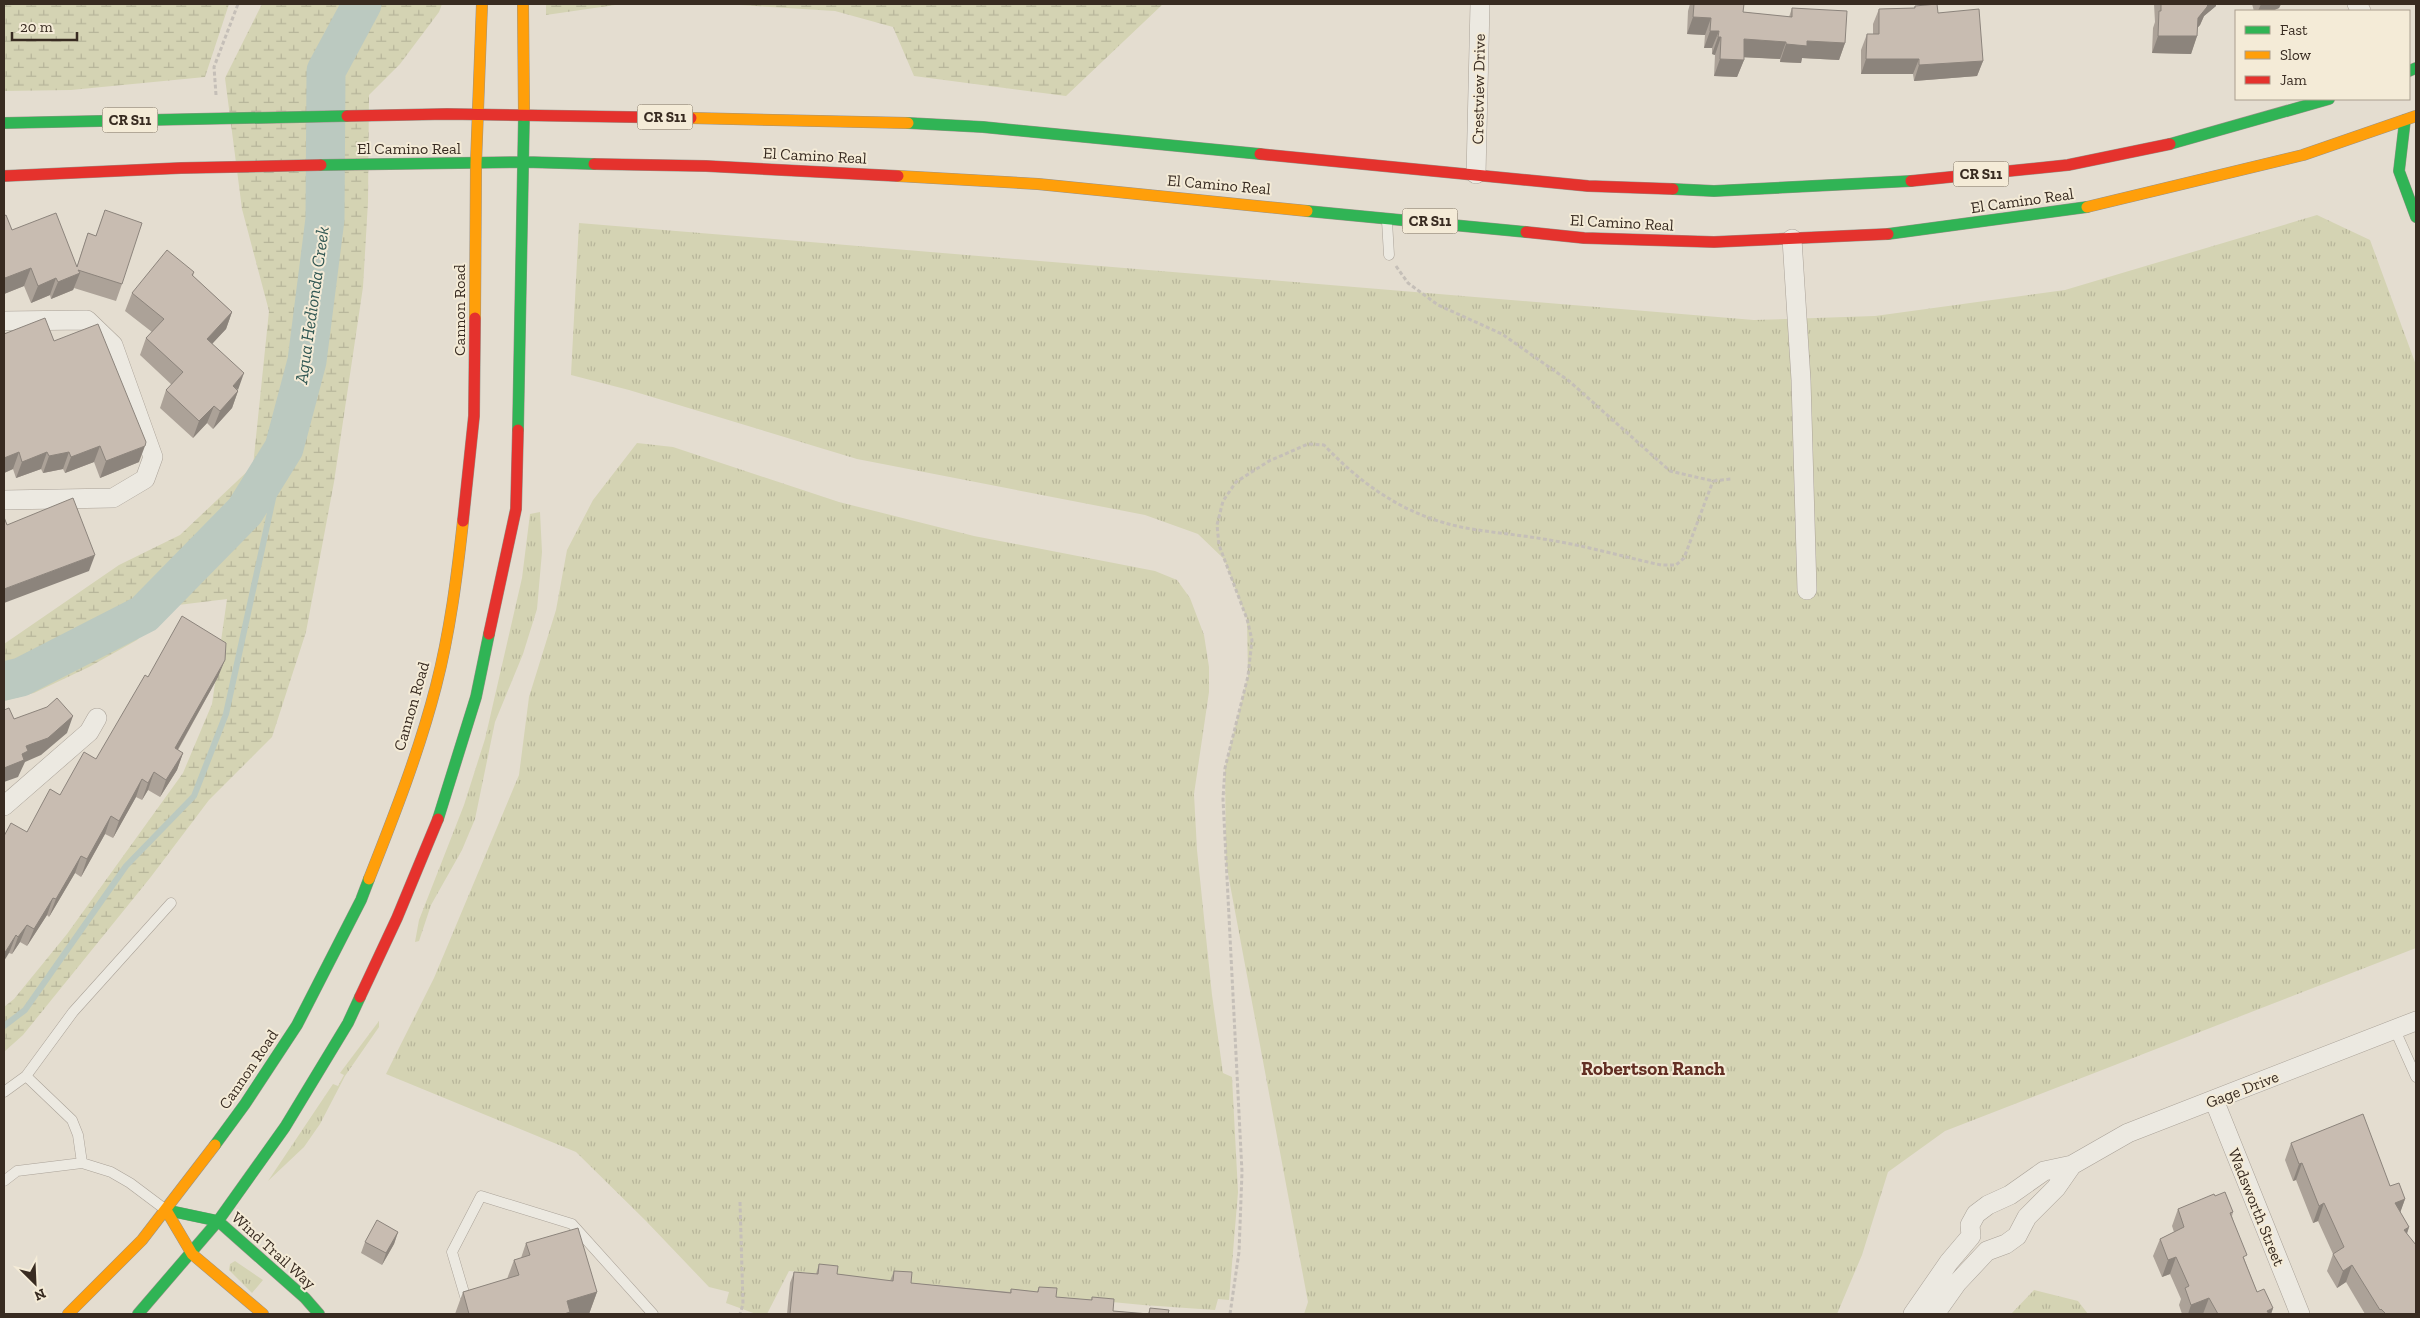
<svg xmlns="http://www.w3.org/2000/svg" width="2420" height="1318" viewBox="0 0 2420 1318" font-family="'Zilla Slab',serif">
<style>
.grass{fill:url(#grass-tufts)}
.wetland{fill:url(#wetland-marsh)}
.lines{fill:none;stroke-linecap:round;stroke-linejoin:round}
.stream{stroke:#bbc9c0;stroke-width:6}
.river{stroke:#bbc9c0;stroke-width:39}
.lane-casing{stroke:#aaa298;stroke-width:11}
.street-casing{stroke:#aaa298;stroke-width:20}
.fast-casing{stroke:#999288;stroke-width:12}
.slow-casing{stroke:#999288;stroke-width:12}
.jam-casing{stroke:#999288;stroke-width:12}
.path{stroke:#c5bfb8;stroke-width:3;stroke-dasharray:4 2.5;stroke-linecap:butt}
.lane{stroke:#ece9e1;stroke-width:10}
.street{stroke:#ece9e1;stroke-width:19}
.fast{stroke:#30b455;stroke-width:11}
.slow{stroke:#ff9f0a;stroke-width:11}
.jam{stroke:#e5322d;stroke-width:11}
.wall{fill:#aca298}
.shaded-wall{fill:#8c847c}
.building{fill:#c8bcb1;stroke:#8c847c}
.labels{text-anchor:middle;stroke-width:4;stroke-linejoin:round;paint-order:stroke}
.shield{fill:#f4ebd7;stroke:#706558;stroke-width:1}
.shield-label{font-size:15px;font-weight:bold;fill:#382b21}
.street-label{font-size:16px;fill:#382b21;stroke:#f4ebd7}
.water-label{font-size:18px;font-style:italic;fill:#315753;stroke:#f4ebd7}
.quarter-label{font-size:19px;font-weight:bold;fill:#622e23;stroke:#f4ebd7}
</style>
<defs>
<pattern id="grass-tufts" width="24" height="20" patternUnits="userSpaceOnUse" patternTransform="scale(1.25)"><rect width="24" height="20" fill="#d4d3b3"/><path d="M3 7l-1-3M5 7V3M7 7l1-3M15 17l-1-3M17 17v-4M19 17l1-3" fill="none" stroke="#b7b59a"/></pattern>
<pattern id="wetland-marsh" width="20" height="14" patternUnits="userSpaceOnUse" patternTransform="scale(1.25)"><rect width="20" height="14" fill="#d4d3b3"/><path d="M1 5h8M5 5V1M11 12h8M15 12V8" fill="none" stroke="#b7b59a"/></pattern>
</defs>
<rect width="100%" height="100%" fill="#e4ddd0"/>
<path class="grass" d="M2317,215L2370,240L2416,365V948L1945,1131L1888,1172L1862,1255L1837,1314H1304L1308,1302L1226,863L1225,768L1248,676L1247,619L1224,559L1198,534L1145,515L857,459L629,390L571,375L579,223L1754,320L1875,316L2065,290Z
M637,443L673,447L839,502L974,536L1155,571L1177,580L1190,598L1204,635L1209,667V692L1194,794L1197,850L1212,995L1223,1073L1232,1077L1238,1192L1229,1300L1218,1299L1215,1310L1143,1305L789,1271L767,1314H756L726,1303L729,1292L709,1287L646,1221L576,1152L386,1074L434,978L519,775L529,697L556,610L567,550L593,500Z
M540,512L542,552L537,609L523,654L495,722L475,819L462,850L431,905L419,941L415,942L419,920L464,805L485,739L522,578L530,514Z
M379,1021V1027L345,1076L320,1124L304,1147L268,1181L333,1084L338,1086L344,1075L340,1073Z
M235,1261L263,1280L252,1293L229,1270L230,1264Z
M2034,1290L2078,1301L2088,1314H2011Z"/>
<path class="wetland" d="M4,4H229L205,77L71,90L4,91Z
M262,4H442L439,12L400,64L369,95L368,202L363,287L334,482L306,632L272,737L209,800L150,878L23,1035L4,1052V1007L14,999L67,934L183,773L212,704L227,599L170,606L137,640L89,667L34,693L4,701V644L119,565L180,535L253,466L269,311L242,209L225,78Z
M546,4H622L546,15Z
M724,4H1163L1066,96L914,76L893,27L835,11Z"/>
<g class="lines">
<path class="stream" d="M4,1026L25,1010L126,866L194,796L226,714L284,448"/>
<path class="river" d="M4,681L21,677L144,614L245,511L284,448L307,361L325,219L326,71L362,4"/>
<g class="lane-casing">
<path id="lane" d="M1387,221L1389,255
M2395,1030L2416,1077
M26,1076L72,1120L78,1135L82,1163
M4,1092L26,1076L73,1012L171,903
M4,1181L17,1171L82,1163L111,1172L130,1183L166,1210
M465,1296L452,1252L481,1196L572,1224L653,1314"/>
</g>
<g class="street-casing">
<path id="street" d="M2357,4L2361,11
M1476,174L1480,4
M1792,239L1801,380L1807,590
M4,321L87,320L113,345L153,457L145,479L113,498L4,500
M4,806L89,732L97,718
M2214,1100L2300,1314
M1913,1314L1949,1262L1971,1236L1970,1225L1976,1214L1988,1205L2010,1195L2044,1171L2072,1165L2128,1133L2416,1021
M1935,1314L1957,1283L1987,1251L2006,1244L2017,1236L2027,1217L2056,1188L2072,1165"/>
</g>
<g class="fast-casing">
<path id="fast" d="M2409,71L2416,68
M2405,120L2399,171L2416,217
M4,123L347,116
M908,123L983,127L1260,154
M2170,144L2329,99
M321,165L525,162L594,164
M1673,189L1714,191L1911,181
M1307,211L1526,232
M1888,234L2087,207
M518,430L524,115
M438,819L476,697L489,634
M215,1145L245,1104L297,1025L361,900L369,879
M166,1210L218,1221L305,1298L319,1314
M138,1314L218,1221L285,1127L348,1023L360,997"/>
</g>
<g class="slow-casing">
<path id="slow" d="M523,4L524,115
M691,118L908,123
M898,176L1038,184L1307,211
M2087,207L2303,155L2416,116
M475,318L476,163L482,4
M369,879C394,816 419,752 436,686C450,632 457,576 463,521
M166,1210L192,1254L263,1314
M68,1314L142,1240L215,1145"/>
</g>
<g class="jam-casing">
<path id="jam" d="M347,116L447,114L691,118
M1260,154L1588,186L1673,189
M594,164L706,166L898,176
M4,176L181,168L321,165
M1911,181L2068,165L2170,144
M1526,232L1584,238L1714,242L1888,234
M463,521L474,416L475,318
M489,634L516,509L518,430
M360,997L397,918L438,819"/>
</g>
<path class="path" d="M216,95L214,67L238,4
M1396,266L1408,283L1438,305L1502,334L1569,381L1670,471L1713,481L1731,479
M740,1202L743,1304L740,1314
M1230,1314L1239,1252L1242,1172L1223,799L1225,768L1248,676L1252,640L1247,619L1219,545L1217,525L1223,501L1236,482L1269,461L1308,444L1324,445C1364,487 1408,517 1466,528C1494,533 1522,535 1549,540C1587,546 1624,557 1661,565H1676L1684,558L1713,481"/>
<use href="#lane" class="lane"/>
<use href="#street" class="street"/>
<use href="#fast" class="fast"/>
<use href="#slow" class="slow"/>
<use href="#jam" class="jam"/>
</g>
<path class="wall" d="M1690,4H1744L1743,12L1789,17L1792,8L1845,43L1839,60L1802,58L1801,63L1780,62V59L1744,57V60L1737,77L1714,76L1715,55L1712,54V48H1704L1705,35L1687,34L1688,11Z
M2154,4H2216V6L2204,16L2200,25L2197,28V36L2191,54L2152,53L2153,28L2155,22Z
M2252,4H2281L2279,8L2272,11H2254Z
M1915,6L1938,13L1983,61L1977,76L1914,81L1913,74H1861V50L1867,34H1873V24L1879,9L1914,8Z
M105,210L122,284L116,301L74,288L73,290L51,299L50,295L31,303L24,286L4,294V216L12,230L77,266L88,233L96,236Z
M194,272L193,276L232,312L226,329L212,343L238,391L232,408L213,429L207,423L193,438L160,408L166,390L172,385L140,355L146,338L152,332L125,311L132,293Z
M4,334L54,341L139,462L100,478L94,462L65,473L63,469L43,473L41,469L16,478L13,469L4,473Z
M148,677H218L178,750L183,753L177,770L160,797L148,790L142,800L136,797L113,838L105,834L81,877L75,873L49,917L47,915L27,946L20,942L12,954L9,953L27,832L60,795L96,759Z
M2291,1143L2390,1186L2405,1199L2400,1212L2409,1227L2407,1234L2416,1314H2365L2346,1282L2337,1288L2327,1271L2333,1254L2318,1221L2313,1223L2296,1180L2293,1181L2285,1160Z
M2215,1196L2233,1212L2232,1216L2245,1261L2257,1292L2273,1308L2271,1314H2182L2179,1305L2181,1299L2170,1274L2162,1277L2153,1256L2160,1239L2174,1232L2172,1226L2178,1209Z
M398,1232L394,1244L382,1265L361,1253L365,1242Z
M526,1243L597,1292L589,1314H455L463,1292L507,1279L514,1260L521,1258Z
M819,1264L837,1274L890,1281L894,1271L911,1283L1010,1292L1011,1289L1037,1292L1039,1287L1056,1297L1091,1300L1092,1297L1113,1311L1148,1314L1150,1308L1168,1314H787L790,1283L794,1272L816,1274Z"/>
<path class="shaded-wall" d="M2207,4H2216V6L2204,16L2200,25L2191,35L2198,18Z
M2261,4H2281L2279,8L2272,11H2258Z
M1693,17L1711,18L1705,35L1687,34Z
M1710,31H1719L1712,48H1704Z
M2158,36H2197L2191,54L2152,53Z
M1718,37H1721L1715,55L1712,54Z
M1744,39L1786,42L1780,59L1738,57Z
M1807,41L1845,43L1839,60L1802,58L1801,63L1780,62L1786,44Z
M1720,59L1744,60L1737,77L1714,76Z
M1866,59H1919L1913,74H1861Z
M1983,61L1977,76L1914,81L1919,65Z
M31,268L24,286L4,294V281L5,278Z
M80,273L73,290L51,299L58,282Z
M56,278L50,295L31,303L38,286Z
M232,312L226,329L201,356L207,339Z
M244,373L238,390L233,386Z
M238,391L232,408L213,429L220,411Z
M214,406L207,423L193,438L199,421Z
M100,446L94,462L65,473L71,457Z
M145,446L139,462L100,478L106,461Z
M19,452L13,469L4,473V458Z
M47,452L41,469L16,478L22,462Z
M69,452L63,469L43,473L49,456Z
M95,555L89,571L4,603V589Z
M225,660L218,677L169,765L175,748Z
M73,716L67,733L41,755L25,762L18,777L4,782V768L22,754L26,746Z
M183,753L177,770L160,797L166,780Z
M154,772L148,790L142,800L148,783Z
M142,779L136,797L113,838L119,821Z
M111,816L105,834L81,877L87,859Z
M81,856L75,873L49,917L56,899Z
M53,898L47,915L27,946L34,929Z
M27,925L20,942L12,954L18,937Z
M16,935L9,953L4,961V954Z
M2302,1163L2296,1180L2293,1181L2299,1164Z
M2405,1199L2399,1216L2395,1203Z
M2324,1203L2318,1221L2313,1223L2319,1206Z
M2409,1227L2403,1244L2404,1230Z
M398,1232L394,1244L382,1265L386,1253Z
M2176,1257L2170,1274L2162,1277L2168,1260Z
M2352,1265L2346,1282L2337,1288L2343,1271Z
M597,1292L589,1314H562L567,1301Z
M2209,1298L2203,1314H2188L2191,1305Z
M2273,1308L2271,1314H2266L2267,1311Z"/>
<path class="building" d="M1694,4H1744L1743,12L1792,17V8L1847,11L1845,43L1807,41V46L1786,44V42L1744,39V60L1720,59L1721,37H1718L1719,31H1710L1711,18L1693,17Z
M1937,4L1938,13L1979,9L1983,61L1919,65V59H1866L1867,34H1879V9L1915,8V6Z
M2161,4H2208L2207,7L2198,18L2197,36H2158L2159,11H2161Z
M105,210L142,223L122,284L78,270L80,273L58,282L56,278L38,286L31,268L5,278L4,276V216L6,215L12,230L56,213L77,267L88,233L96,236Z
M167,250L194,272L192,275L232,312L207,339L244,373L233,386L238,391L220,411L214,406L199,421L166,390L183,372L146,338L164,319L132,293Z
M45,318L54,341L98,324L146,442L145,446L106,461L100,446L71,457L69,452L49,456L47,452L22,462L19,452L4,458V334Z
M73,498L95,555L4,589V517L7,525Z
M182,616L226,643L225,660L175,748L183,753L166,780L154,772L148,783L142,779L119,821L111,816L87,859L81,856L56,899L53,898L34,929L27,925L18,937L16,935L4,954V836L11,823L27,832L50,789L60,795L84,752L96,759L145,675L148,677Z
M57,698L73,716L48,738L26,746L28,751L22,754L24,760L4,768V710L9,708L14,719L47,707Z
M2363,1114L2390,1186L2399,1183L2405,1199L2395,1203L2409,1227L2404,1230L2416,1245V1314H2386L2381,1309L2380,1310L2352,1265L2343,1271L2333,1254L2344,1247L2324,1203L2319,1206L2302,1163L2299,1164L2291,1143Z
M2225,1192L2233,1212L2230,1213L2247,1255L2243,1257L2257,1292L2264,1289L2273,1308L2267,1311L2269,1314H2218L2209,1298L2191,1305L2185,1288L2189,1286L2176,1257L2168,1260L2160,1239L2184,1227L2178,1209L2214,1194L2215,1196Z
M377,1220L398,1232L386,1253L365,1242Z
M578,1228L597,1292L567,1301L570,1312L564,1314H469L463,1292L519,1275L514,1260L530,1255L526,1243Z
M819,1264L838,1266L837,1274L893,1281L894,1271L912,1272L911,1283L1011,1293V1289L1038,1292L1039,1287L1057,1288L1056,1297L1092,1300V1297L1114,1299L1113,1311L1149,1314L1150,1308L1169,1310L1168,1314H790L794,1272L818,1274Z"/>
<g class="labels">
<g class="shield">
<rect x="637.5" y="104.5" width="55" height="25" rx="4"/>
<rect x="102.5" y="107.5" width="55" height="25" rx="4"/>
<rect x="1953.5" y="161.5" width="55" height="25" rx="4"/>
<rect x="1402.5" y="208.5" width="55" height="25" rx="4"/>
</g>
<g class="shield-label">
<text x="665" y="122">CR S11</text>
<text x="130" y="125">CR S11</text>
<text x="1981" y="179">CR S11</text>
<text x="1430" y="226">CR S11</text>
</g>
<g class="street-label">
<text transform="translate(1478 89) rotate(-89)" y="6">Crestview Drive</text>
<text x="409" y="154">El Camino Real</text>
<text transform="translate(815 155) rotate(3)" y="6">El Camino Real</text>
<text transform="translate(1219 184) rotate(5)" y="6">El Camino Real</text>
<text transform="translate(2022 200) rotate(-8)" y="6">El Camino Real</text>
<text transform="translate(1622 222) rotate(3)" y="6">El Camino Real</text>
<text transform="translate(459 310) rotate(-90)" y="6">Cannon Road</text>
<text transform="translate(411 706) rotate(-74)" y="6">Cannon Road</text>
<text transform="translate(248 1069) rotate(-56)" y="6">Cannon Road</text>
<text transform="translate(2242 1089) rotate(-21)" y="6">Gage Drive</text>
<text transform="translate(2257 1207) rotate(68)" y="6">Wadsworth Street</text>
<text transform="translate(274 1250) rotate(42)" y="6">Wind Trail Way</text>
</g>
<g class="water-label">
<text transform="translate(312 305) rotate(-82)" y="6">Agua Hedionda Creek</text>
</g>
<g class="quarter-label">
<text x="1653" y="1075">Robertson Ranch</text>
</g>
</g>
<rect width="2420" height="1318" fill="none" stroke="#382b21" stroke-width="10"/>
<rect x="2235" y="10" width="175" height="90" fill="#f4ebd7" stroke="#a99e8e"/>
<rect x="2245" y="26" width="25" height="8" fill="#30b455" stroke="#a99e8e"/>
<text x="2280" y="35" font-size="15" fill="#382b21">Fast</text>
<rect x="2245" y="51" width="25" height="8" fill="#ff9f0a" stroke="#a99e8e"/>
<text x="2280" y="60" font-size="15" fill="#382b21">Slow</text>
<rect x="2245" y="76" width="25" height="8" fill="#e5322d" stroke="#a99e8e"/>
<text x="2280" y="85" font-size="15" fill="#382b21">Jam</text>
<g transform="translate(35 1283) rotate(156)" stroke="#f4ebd7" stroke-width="4" paint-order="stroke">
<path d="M0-4L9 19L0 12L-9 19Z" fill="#382b21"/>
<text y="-8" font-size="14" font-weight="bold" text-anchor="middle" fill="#382b21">N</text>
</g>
<path d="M12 32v8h65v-8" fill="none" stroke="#382b21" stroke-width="2.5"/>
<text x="20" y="32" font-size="15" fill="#382b21" stroke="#f4ebd7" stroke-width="4" paint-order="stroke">20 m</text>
</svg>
